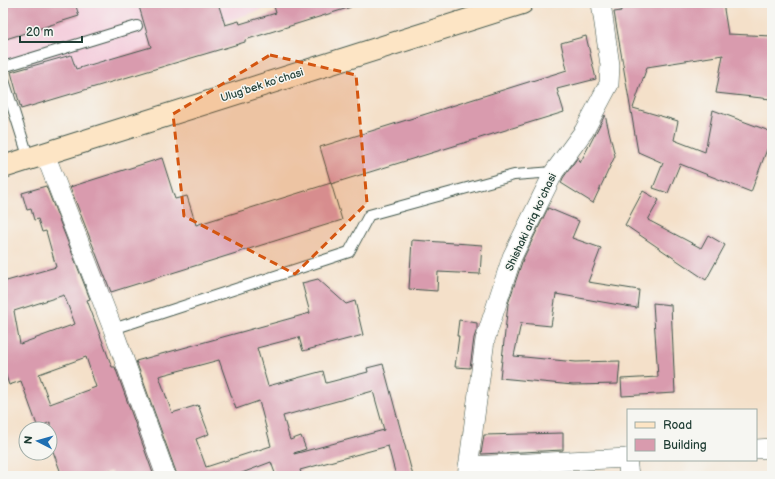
<svg xmlns="http://www.w3.org/2000/svg" width="775" height="479" viewBox="0 0 775 479" font-family="'Balsamiq Sans',sans-serif">
<rect width="100%" height="100%" fill="#f6f6f2"/>
<filter id="ink" filterUnits="userSpaceOnUse"><feTurbulence type="fractalNoise" baseFrequency=".025" numOctaves="2"/><feDisplacementMap in="SourceGraphic" scale="8" xChannelSelector="R" yChannelSelector="G"/><feConvolveMatrix kernelMatrix="1 2 1 2 8 2 1 2 1" color-interpolation-filters="sRGB"/></filter>
<filter id="wash" filterUnits="userSpaceOnUse"><feTurbulence type="fractalNoise" baseFrequency=".012" numOctaves="4" result="noise"/><feDisplacementMap in="SourceGraphic" scale="16" xChannelSelector="R" yChannelSelector="G"/><feGaussianBlur stdDeviation="0.9" result="paint"/><feColorMatrix in="noise" values="0 0 0 0 0 0 0 0 0 0 0 0 0 0 0 0 0 1.4 0 .05"/><feComposite in="paint" operator="in"/></filter>
<g filter="url(#wash)">
<rect width="100%" height="100%" fill="#f4e0c9"/>
<polygon fill="#f4cfdd" points="3,3 282,3 34,85 23,58 3,63"/>
<g id="blocks">
<g fill="#d99bae" fill-rule="evenodd">
<polygon points="3,3 75,3 79,16 6,39 3,29"/>
<polygon points="138,3 218,3 225,25 239,21 240,24 276,13 273,3 350,3 351,7 245,40 245,42 21,109 11,72 71,55 76,69 151,47"/>
<polygon points="620,3 723,3 728,34 772,36 772,91 771,99 716,93 723,55 647,67 633,108 678,121 674,140 705,152 713,110 772,132 772,136 751,192 680,164 668,193 653,188 663,163 638,152 614,12 621,11"/>
<polygon points="586,36 596,79 557,89 564,112 331,184 320,147 567,70 561,43"/>
<polygon points="605,115 615,156 593,203 561,183 563,178 578,157 580,163"/>
<polygon points="162,158 175,199 187,196 196,225 331,183 342,220 111,292 70,187"/>
<path d="M46,186L90,299L87,300L112,367H115L154,476H113L111,471L98,476H62L50,443V422L38,428L21,381L9,385L3,366V282L56,267L46,231L42,232L38,219L34,220L31,209L27,210L22,193ZM64,295L75,324L20,344L14,311ZM86,357L96,387L50,404L39,374Z"/>
<polygon points="643,191 659,200 648,220 701,248 708,235 725,245 706,280 625,225"/>
<polygon points="548,208 579,221 572,238 601,248 588,282 639,290 637,308 556,294 551,326 521,323 514,356 576,362 620,361 618,384 573,385 500,378 508,304 523,259"/>
<polygon points="412,240 482,245 480,274 438,272 437,291 409,289"/>
<path d="M318,279L346,304L355,301L363,335L303,351L299,337L257,348L268,386L323,371L326,383L368,372L367,368L383,364L413,476H396L388,446L300,470L302,476H276L271,462L234,476H177L176,472L136,361L310,313L302,283ZM219,360L236,409L259,401L271,446L206,467L196,439L209,434L198,405L172,413L159,376ZM373,391L384,430L294,454V453L306,449L301,436L290,440L283,416Z"/>
<polygon points="653,303 671,305 675,393 622,396 621,379 658,377"/>
<polygon points="459,320 477,323 477,329 474,338 470,368 455,367 459,336 457,336"/>
<polygon points="563,433 563,450 481,454 484,435"/>
<polygon points="564,472 564,476 533,476 533,474"/>
</g>
</g>
</g>
<g filter="url(#ink)">
<use href="#blocks" fill-opacity="0" stroke="#3f554a" stroke-width="1"/>
<g fill="none" stroke-linecap="round" stroke-linejoin="round">
<defs>
<g id="lane">
<polyline points="3,67 137,26"/>
<polyline points="3,77 29,159"/>
<polyline points="113,329 349,252 369,215 514,175 554,172"/>
</g>
<g id="street">
<polyline points="45,154 113,329 166,476"/>
<polyline points="756,449 772,448"/>
<polyline points="627,458 629,476"/>
<polyline points="468,466 628,458"/>
<polyline points="467,476 485,340 512,257 554,172 584,131 609,84 610,65 601,3"/>
</g>
<polyline id="secondary" points="3,167 522,3"/>
</defs>
<use href="#lane" stroke="#3f554a" stroke-width="12"/>
<use href="#street" stroke="#3f554a" stroke-width="20"/>
<use href="#secondary" stroke="#3f554a" stroke-width="24"/>
<use href="#lane" stroke="#fff" stroke-width="10"/>
<use href="#street" stroke="#fff" stroke-width="19"/>
<use href="#secondary" stroke="#fde5c5" stroke-width="22"/>
</g>
</g>
<path fill="#d45610" fill-opacity="0.2" stroke="#d45610" stroke-width="3" stroke-dasharray="8 5" stroke-linejoin="round" d="M270,55L356,75L367,203L295,274L184,216L173,114Z"/>
<g text-anchor="middle" dominant-baseline="central" stroke-width="3" stroke-linejoin="round" paint-order="stroke">
<g font-size="11" fill="#1f3d34" stroke="#f6f6f2">
<text transform="translate(262 85) rotate(-18)">Ulugʻbek koʻchasi</text>
<text transform="translate(531 222) rotate(-65)">Shishaki ariq koʻchasi</text>
</g>
</g>
<rect width="775" height="479" fill="none" stroke="#f6f6f2" stroke-width="16"/>
<rect x="627" y="409" width="130" height="52" fill="#f6f6f2" stroke="#a0aca6"/>
<rect x="635" y="422" width="20" height="6" fill="#fde5c5" stroke="#a0aca6"/>
<text x="663" y="429" font-size="12" fill="#1f3d34">Road</text>
<rect x="635" y="439" width="20" height="12" fill="#d99bae" stroke="#a0aca6"/>
<text x="663" y="449" font-size="12" fill="#1f3d34">Building</text>
<g transform="translate(38 441) rotate(276)"><circle r="19" fill="#f6f6f2" stroke="#a0aca6"/>
<path d="M0-3L7 15L0 10L-7 15Z" fill="#1f6fb2"/>
<text y="-6" font-size="11" font-weight="bold" text-anchor="middle" fill="#1f3d34">N</text>
</g>
<path d="M20 36v6h62v-6" fill="none" stroke="#1f3d34" stroke-width="2"/>
<text x="26" y="36" font-size="12" fill="#1f3d34" stroke="#f6f6f2" stroke-width="3" paint-order="stroke">20 m</text>
</svg>
